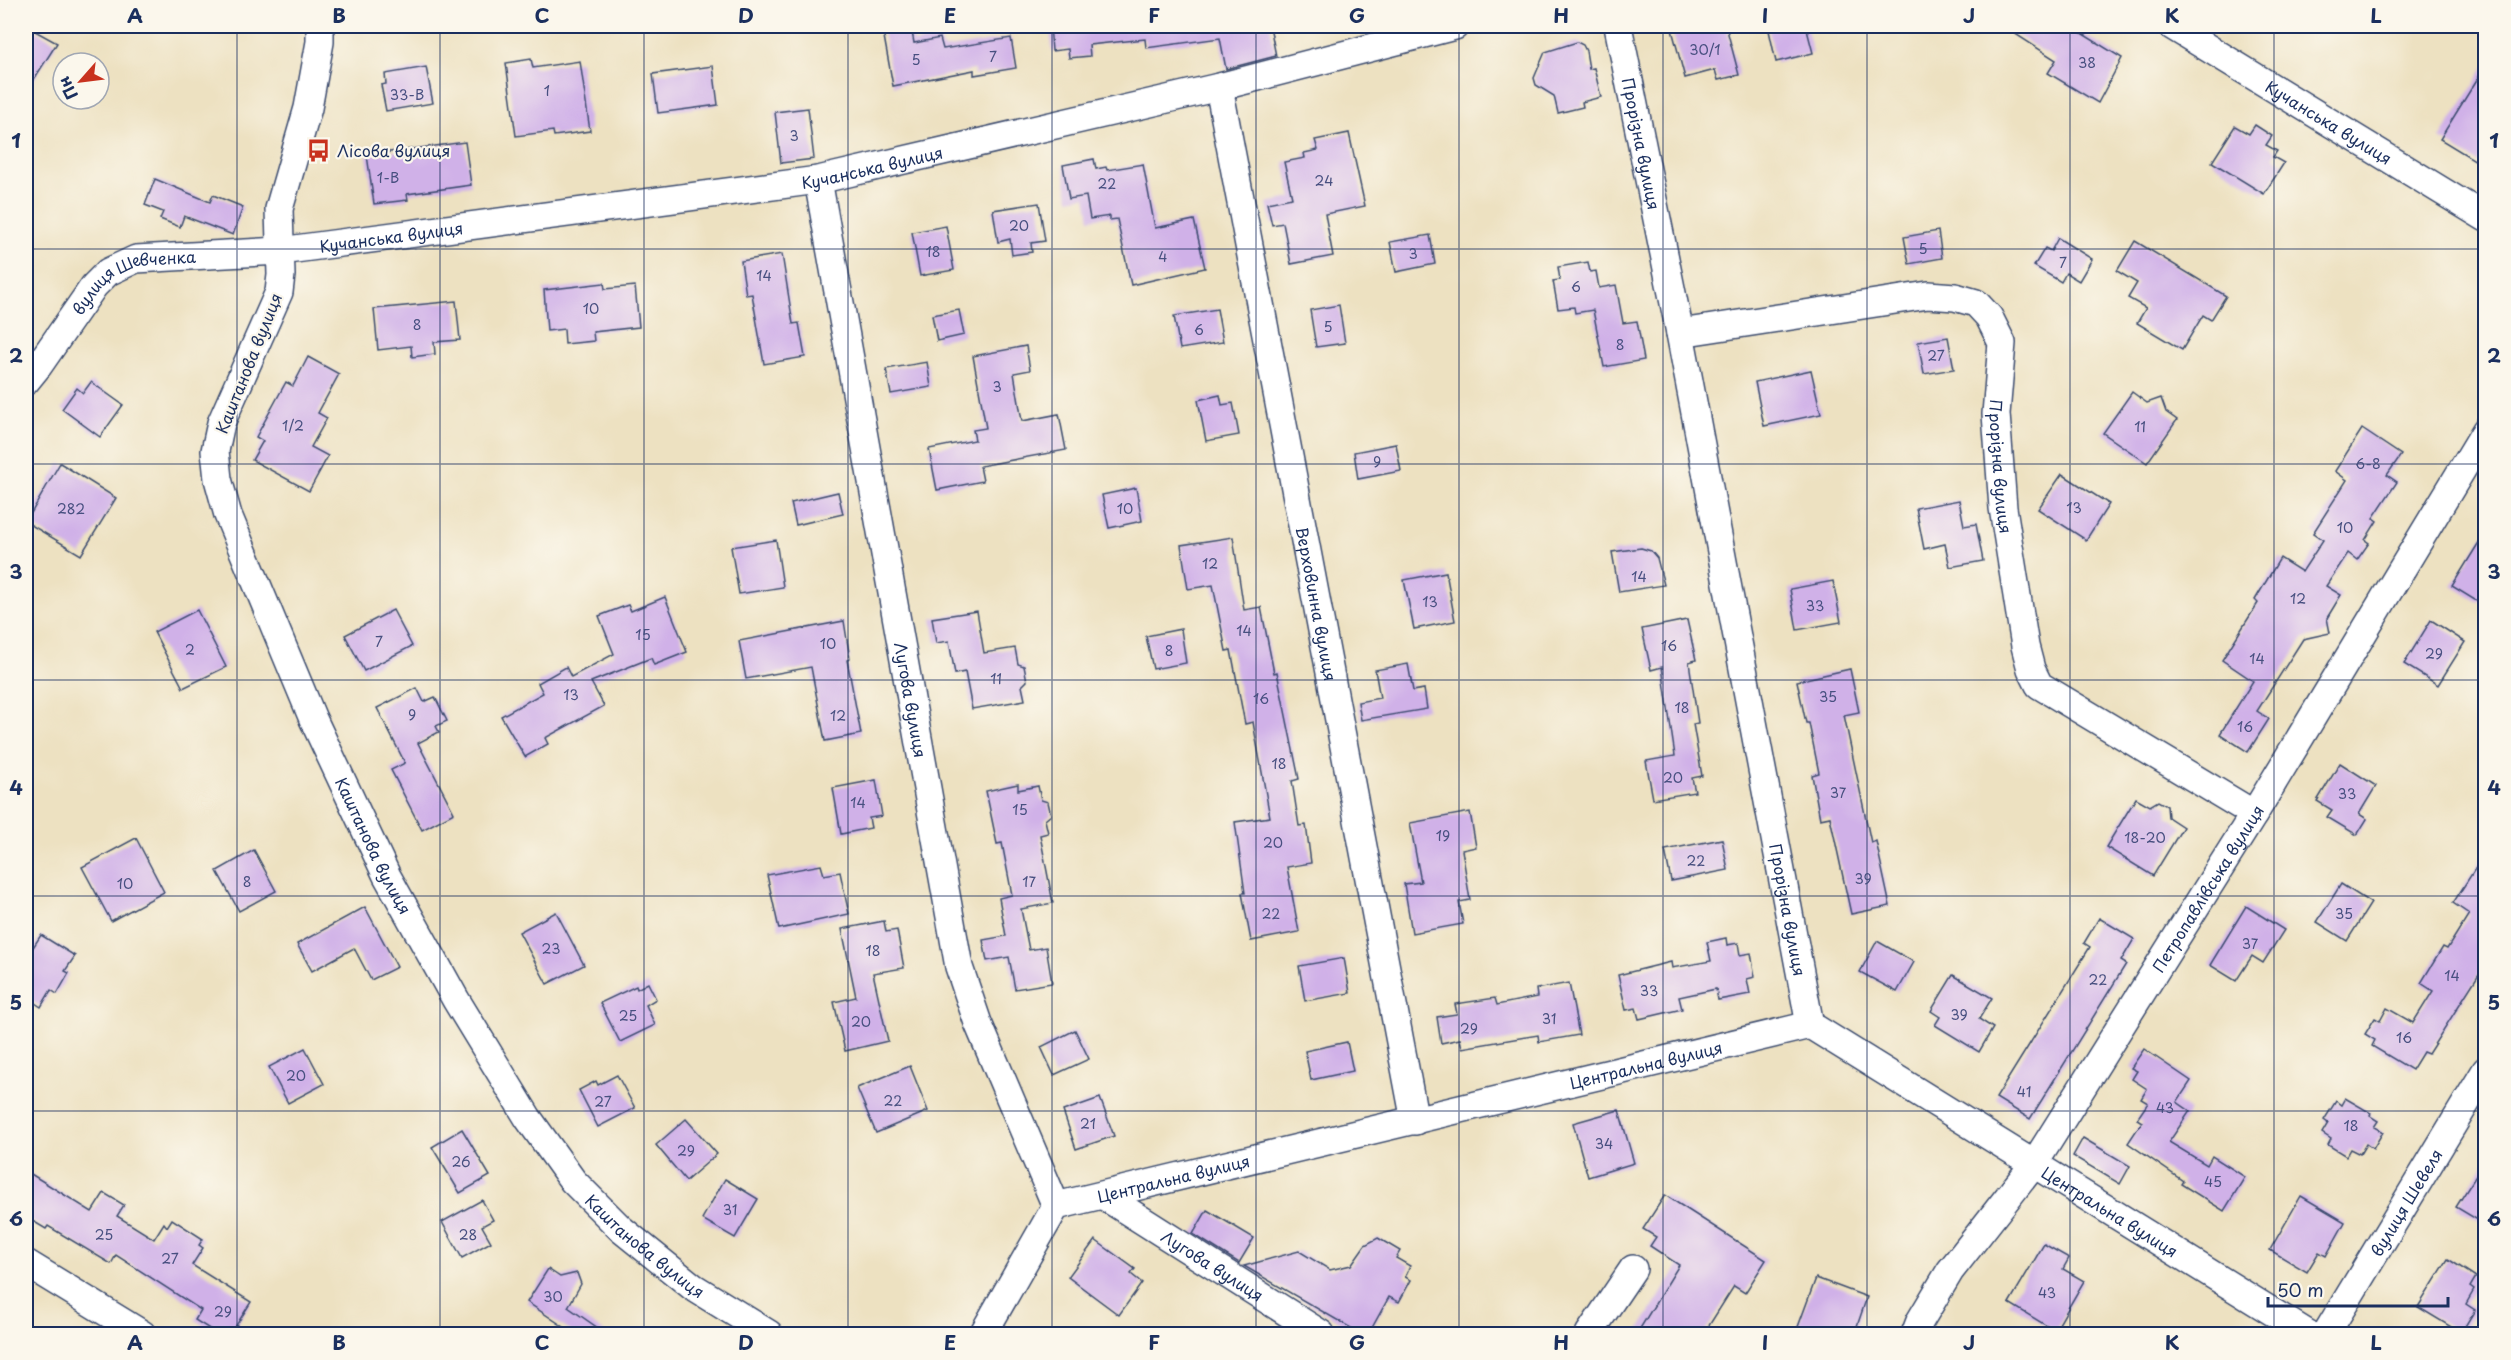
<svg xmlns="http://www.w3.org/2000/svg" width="2511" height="1360" viewBox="0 0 2511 1360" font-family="'Playpen Sans',sans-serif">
<rect width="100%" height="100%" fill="#fbf7ec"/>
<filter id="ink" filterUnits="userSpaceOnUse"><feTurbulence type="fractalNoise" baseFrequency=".0167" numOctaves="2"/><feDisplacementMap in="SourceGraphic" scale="12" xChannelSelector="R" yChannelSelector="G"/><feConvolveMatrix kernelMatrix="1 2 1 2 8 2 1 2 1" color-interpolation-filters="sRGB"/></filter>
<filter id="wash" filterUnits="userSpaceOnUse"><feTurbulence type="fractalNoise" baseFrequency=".008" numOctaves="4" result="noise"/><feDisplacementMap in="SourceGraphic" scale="24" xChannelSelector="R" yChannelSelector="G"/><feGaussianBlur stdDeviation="1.35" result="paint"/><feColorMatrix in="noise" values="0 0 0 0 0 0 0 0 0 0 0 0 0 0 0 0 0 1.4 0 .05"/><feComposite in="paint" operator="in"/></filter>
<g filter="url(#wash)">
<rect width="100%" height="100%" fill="#ede1c1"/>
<g id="blocks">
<g fill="#d0b1e8">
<polygon points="26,26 57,43 26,92"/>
<polygon points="911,26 914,43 940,38 943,49 1011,38 1016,68 974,75 974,70 893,86 883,31"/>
<polygon points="1050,26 1270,26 1276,56 1226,69 1220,38 1146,48 1145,39 1089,45 1090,56 1069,58 1068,49 1052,51"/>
<polygon points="1671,26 1726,26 1739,75 1718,80 1715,70 1685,78"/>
<polygon points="1768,26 1806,26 1813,53 1776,62"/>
<polygon points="2003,26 2070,26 2122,58 2098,103 2048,73 2056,60"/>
<polygon points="1577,42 1583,45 1586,51 1589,69 1594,68 1601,97 1582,102 1583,107 1558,113 1554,96 1536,85 1534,78 1545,52"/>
<polygon points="531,59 533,68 580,61 590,131 554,136 553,131 516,136 506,63"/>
<polygon points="2486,65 2486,167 2440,139"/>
<polygon points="713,66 718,105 658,113 653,74"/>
<polygon points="426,67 433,103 386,111 381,85 386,84 385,74"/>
<polygon points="808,108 814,159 781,163 775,112"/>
<polygon points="2255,125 2272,136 2266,145 2277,151 2273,157 2284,163 2264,194 2212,162 2235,126 2249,134"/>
<polygon points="1349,133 1365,206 1325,214 1333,256 1291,264 1283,223 1272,225 1267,203 1292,198 1284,162 1305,158 1304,153 1318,150 1315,140"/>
<polygon points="465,142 471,185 407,194 408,200 374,204 367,155"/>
<polygon points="1094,159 1096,169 1106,167 1107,170 1143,164 1155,228 1194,220 1205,268 1131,285 1117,219 1110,220 1110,216 1090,219 1086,196 1069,199 1063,165"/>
<polygon points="155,179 210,202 213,195 243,207 233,235 184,216 180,227 160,219 163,212 145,205"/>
<polygon points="1039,203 1045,241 1031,243 1032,252 1012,255 1010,239 998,242 993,210"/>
<polygon points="946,226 954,270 920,276 912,232"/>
<polygon points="1938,231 1942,258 1909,264 1904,237"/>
<polygon points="1430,235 1435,264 1396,272 1390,242"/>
<polygon points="2058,238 2092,259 2079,281 2066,273 2061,282 2034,266 2045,248 2051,251"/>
<polygon points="2135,241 2226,296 2211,320 2203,315 2182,350 2137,323 2146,308 2128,298 2137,283 2117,271"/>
<polygon points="782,254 793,324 799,323 805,357 764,364 752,294 746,295 741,261"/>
<polygon points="1588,262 1590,272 1596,271 1599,288 1616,285 1623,323 1637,321 1644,360 1604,367 1593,310 1575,313 1574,307 1558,309 1553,281 1560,280 1558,267"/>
<polygon points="604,283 605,289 635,286 639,327 593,332 594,341 565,344 564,329 547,331 544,290"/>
<polygon points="456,301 460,340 434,342 435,354 412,357 411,346 378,350 374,309"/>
<polygon points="1339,305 1345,343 1316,347 1310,310"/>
<polygon points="1217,309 1223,342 1180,349 1174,316"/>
<polygon points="959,310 964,335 937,341 932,315"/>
<polygon points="1948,337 1954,369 1924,374 1918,342"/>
<polygon points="1026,346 1030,370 1014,373 1022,421 1059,414 1066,450 980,466 983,481 937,490 929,449 975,440 973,430 986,428 973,356"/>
<polygon points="308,357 339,374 318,413 327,418 311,447 328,456 309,491 252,460 263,441 256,437 286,382 293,386"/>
<polygon points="927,362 931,387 891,394 886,369"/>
<polygon points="1811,370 1821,414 1764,426 1755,382"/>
<polygon points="91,382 123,405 100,437 62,409 77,388 83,393"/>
<polygon points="2132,392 2147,403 2161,398 2166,412 2177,420 2147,463 2103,433"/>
<polygon points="1220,395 1222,405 1233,403 1239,435 1206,441 1198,400"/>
<polygon points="2362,429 2401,455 2387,475 2397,482 2373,518 2377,521 2365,540 2369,543 2357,560 2348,553 2326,586 2341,595 2327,618 2330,633 2303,639 2257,711 2269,719 2248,752 2220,734 2253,681 2222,660 2258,603 2255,600 2280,558 2302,572 2323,540 2313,533 2347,480 2335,471"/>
<polygon points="1396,444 1401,471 1358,479 1354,452"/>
<polygon points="60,463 116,498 81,555 26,522"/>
<polygon points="2062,474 2109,504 2086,540 2038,509"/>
<polygon points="1136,488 1142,521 1109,528 1102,495"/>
<polygon points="838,492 843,514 796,525 791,503"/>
<polygon points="1959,500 1964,526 1976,524 1983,561 1950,567 1945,544 1924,549 1916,508"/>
<polygon points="2486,531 2486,590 2478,602 2452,586"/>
<polygon points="1233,537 1244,610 1261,607 1274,673 1277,672 1299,779 1292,781 1299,826 1306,825 1311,863 1287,867 1299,932 1251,941 1242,893 1245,893 1235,822 1270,817 1253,722 1245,724 1231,650 1226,651 1213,585 1188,589 1181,545"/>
<polygon points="776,540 783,587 739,594 731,547"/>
<polygon points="1641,548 1651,551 1657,558 1664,585 1619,592 1612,552"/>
<polygon points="1446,572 1455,621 1414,629 1404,580"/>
<polygon points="1833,581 1841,622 1797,630 1790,589"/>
<polygon points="665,597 687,652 654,665 651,658 591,682 604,706 545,738 548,744 525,757 501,716 543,693 538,683 566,667 571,677 614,654 599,616 628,605 631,611"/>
<polygon points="197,610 226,667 183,688 154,632"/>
<polygon points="393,610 412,646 364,671 345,635"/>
<polygon points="977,611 984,653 1015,648 1018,664 1024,666 1027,681 1022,686 1025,700 972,709 965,672 955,674 949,641 936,643 932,618"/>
<polygon points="1687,620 1696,660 1689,662 1698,723 1693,724 1702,776 1692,778 1695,792 1653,799 1646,761 1675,756 1662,667 1651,670 1642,629"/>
<polygon points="2431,620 2465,642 2438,685 2404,664"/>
<polygon points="844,621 850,659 847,660 861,734 825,741 811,667 746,679 739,641"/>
<polygon points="1181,629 1186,663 1153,669 1146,636"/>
<polygon points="1408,664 1413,691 1424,689 1427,709 1361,720 1358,702 1380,698 1375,670"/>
<polygon points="1850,669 1859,712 1844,715 1871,843 1876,841 1890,906 1851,914 1830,817 1820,819 1812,775 1819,773 1809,723 1806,723 1797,681"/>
<polygon points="417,688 424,702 435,697 447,721 436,726 439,732 418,743 454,813 422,830 391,770 405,763 377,708"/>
<polygon points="2340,763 2376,786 2359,814 2367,819 2357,835 2327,817 2332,810 2317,801"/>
<polygon points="876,780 882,816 869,818 871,828 841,834 833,788"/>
<polygon points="1018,784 1018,790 1038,786 1041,800 1048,802 1051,815 1045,820 1048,833 1040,835 1053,903 1021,909 1029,950 1046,947 1052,983 1015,989 1009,957 987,961 983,940 1006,936 999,898 1012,895 1002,843 997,844 986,791"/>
<polygon points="2136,798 2150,806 2158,801 2167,806 2168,817 2183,827 2153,876 2106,847"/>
<polygon points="1470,812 1476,847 1462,850 1470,900 1459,902 1463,924 1412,933 1404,884 1421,882 1410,823"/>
<polygon points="136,838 164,892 111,921 82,867"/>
<polygon points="1722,839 1728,870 1671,881 1665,850"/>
<polygon points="254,850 276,891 239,911 217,871"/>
<polygon points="2486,852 2486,963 2428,1054 2423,1052 2412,1070 2372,1046 2375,1040 2365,1034 2375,1018 2380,1021 2387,1008 2413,1023 2433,991 2421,983 2443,947 2447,949 2469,914 2453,903"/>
<polygon points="821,865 824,875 840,872 849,914 779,929 767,875"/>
<polygon points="2341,884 2371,903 2347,941 2317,922"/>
<polygon points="2246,906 2284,930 2263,963 2252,956 2236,981 2210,965"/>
<polygon points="365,907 397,967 371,980 354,948 312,971 297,944"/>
<polygon points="556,912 584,965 547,984 519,932"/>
<polygon points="2099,918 2134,939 2121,961 2126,964 2030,1119 1996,1098 2090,947 2084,943"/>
<polygon points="884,921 886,932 897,930 904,968 873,973 888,1041 845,1051 834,1002 856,997 842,929"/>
<polygon points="41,935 75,956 65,971 69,973 57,994 51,990 41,1007 26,997 26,945 32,949"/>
<polygon points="1726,938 1727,945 1738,943 1740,955 1751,953 1755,977 1747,979 1750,994 1718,1000 1716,989 1679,997 1682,1009 1639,1019 1636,1008 1626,1010 1618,975 1671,962 1672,968 1711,961 1707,942"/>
<polygon points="1877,941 1914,962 1897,992 1860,972"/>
<polygon points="1344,958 1350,993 1305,1001 1299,966"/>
<polygon points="1953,975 1992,998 1979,1019 1993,1028 1979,1052 1935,1025 1940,1017 1931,1011"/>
<polygon points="648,983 656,999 646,1005 655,1025 620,1042 600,1003 636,986 637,989"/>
<polygon points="1569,983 1579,1035 1539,1042 1538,1035 1462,1048 1460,1039 1441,1043 1437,1017 1457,1014 1455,1004 1495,998 1497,1005 1537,997 1536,989"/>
<polygon points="1075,1030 1089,1059 1054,1075 1041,1047"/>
<polygon points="1347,1042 1353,1071 1311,1080 1305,1051"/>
<polygon points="305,1048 324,1084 288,1103 269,1067"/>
<polygon points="2144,1049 2191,1081 2177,1102 2190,1111 2169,1142 2207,1165 2212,1156 2245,1177 2224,1211 2181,1184 2183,1181 2128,1143 2142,1122 2137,1119 2148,1103 2141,1099 2147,1089 2132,1079 2137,1071 2131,1068"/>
<polygon points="910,1066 928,1111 876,1133 857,1088"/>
<polygon points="617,1075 635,1108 598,1127 579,1090 596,1081 598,1085"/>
<polygon points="1100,1098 1114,1136 1076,1149 1063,1111"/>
<polygon points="2345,1098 2371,1113 2370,1116 2378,1121 2374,1127 2383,1132 2373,1149 2366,1144 2360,1154 2350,1149 2346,1156 2328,1145 2331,1139 2322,1133 2328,1123 2324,1120 2336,1101 2341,1105"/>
<polygon points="1619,1110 1634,1163 1588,1177 1573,1123"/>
<polygon points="686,1119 717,1154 686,1181 656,1145"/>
<polygon points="462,1129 490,1176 460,1193 432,1147"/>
<polygon points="2083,1138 2130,1166 2120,1184 2073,1156"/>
<polygon points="2486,1160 2486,1225 2456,1207"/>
<polygon points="26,1171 92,1212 104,1193 124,1205 117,1216 154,1239 164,1223 167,1227 172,1219 203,1239 199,1245 203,1248 192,1265 251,1302 230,1335 219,1335 195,1320 201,1310 116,1255 111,1264 48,1226 46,1229 26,1217"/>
<polygon points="725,1179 758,1199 735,1238 702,1219"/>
<polygon points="1665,1195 1766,1260 1745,1293 1734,1286 1703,1335 1636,1335 1679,1265 1650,1246 1656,1237 1643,1229"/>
<polygon points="2301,1196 2345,1222 2326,1256 2319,1252 2307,1272 2270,1250"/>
<polygon points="482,1200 493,1220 482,1226 491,1242 462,1258 442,1222"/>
<polygon points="1207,1210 1254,1238 1239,1263 1193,1234"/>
<polygon points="1378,1238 1400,1251 1396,1258 1410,1266 1405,1277 1411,1280 1399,1302 1389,1297 1368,1335 1363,1335 1244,1266 1299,1251 1330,1270 1351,1265 1365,1245"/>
<polygon points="1095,1240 1135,1269 1131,1274 1142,1283 1119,1315 1068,1277"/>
<polygon points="2044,1244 2069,1258 2063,1269 2084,1281 2055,1331 2009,1303"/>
<polygon points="2448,1259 2476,1277 2470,1287 2474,1290 2466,1304 2475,1310 2461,1333 2418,1307"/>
<polygon points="548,1269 560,1277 577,1273 581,1284 568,1307 608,1335 576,1335 527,1302"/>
<polygon points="1816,1278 1867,1297 1854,1335 1795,1335"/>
</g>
</g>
</g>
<g filter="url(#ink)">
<use href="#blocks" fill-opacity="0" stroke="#3a4a6d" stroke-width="1.5"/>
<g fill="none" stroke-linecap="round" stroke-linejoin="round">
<defs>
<g id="street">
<path id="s1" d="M320,26V42L308,108L279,209L281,275L279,292L221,423L215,451L218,479L228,515L313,719L387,876L456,1000L528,1118L573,1181L621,1229L693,1287L769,1334"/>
<path id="s2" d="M1618,26L1680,333L1810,1025"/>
<path id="s3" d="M2172,26L2486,218"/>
<path id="s4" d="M1219,87L1415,1121"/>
<path id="s5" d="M818,180L959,967L978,1023L1056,1206"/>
<path id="s6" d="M1680,333L1928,295L1955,297L1976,303L1989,317L2002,343L1996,414L2003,508L2025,646L2031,669L2039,685L2254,814"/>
<path id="s7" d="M26,381L39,365L94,286L108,272L136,259L280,251L818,180L1219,87L1455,26"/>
<path id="s8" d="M1104,1196L1321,1334"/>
<polyline points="26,1263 142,1334"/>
<path id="s9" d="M983,1334L1056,1206L1810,1025L2308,1334"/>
<polyline points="1589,1334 1633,1269"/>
<path id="s10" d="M1915,1334L1920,1321L1950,1271L2034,1164L2254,814L2486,430"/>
<path id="s11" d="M2326,1334L2486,1070"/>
</g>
</defs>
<use href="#street" stroke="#3a4a6d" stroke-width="30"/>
<use href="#street" stroke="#fff" stroke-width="27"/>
</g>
</g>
<path fill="none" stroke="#1b2f5e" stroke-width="1.5" stroke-opacity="0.55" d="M237,26V1334M440,26V1334M644,26V1334M848,26V1334M1052,26V1334M1256,26V1334M1459,26V1334M1663,26V1334M1867,26V1334M2070,26V1334M2274,26V1334M26,249H2486M26,464H2486M26,680H2486M26,896H2486M26,1111H2486"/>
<defs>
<symbol id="bus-bare" viewBox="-9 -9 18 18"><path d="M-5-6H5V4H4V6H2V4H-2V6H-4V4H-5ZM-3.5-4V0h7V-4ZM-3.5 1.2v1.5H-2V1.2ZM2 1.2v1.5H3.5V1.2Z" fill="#c8321e" stroke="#fbf7ec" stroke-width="2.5" paint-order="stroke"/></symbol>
</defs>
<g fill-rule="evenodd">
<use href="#bus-bare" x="302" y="134" width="33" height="33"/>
</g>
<g text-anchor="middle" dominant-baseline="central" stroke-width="4.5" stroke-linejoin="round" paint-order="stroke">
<g font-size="14" fill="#485080">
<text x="1705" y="49">30/1</text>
<text x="993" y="56">7</text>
<text x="916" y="59">5</text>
<text x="2087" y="62">38</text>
<text x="547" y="90">1</text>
<text x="407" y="94">33-В</text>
<text x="794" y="135">3</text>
<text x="388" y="177">1-В</text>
<text x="1324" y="180">24</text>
<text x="1107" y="183">22</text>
<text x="1019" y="225">20</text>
<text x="1923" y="248">5</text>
<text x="933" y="251">18</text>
<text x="1413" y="253">3</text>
<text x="1163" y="256">4</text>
<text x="2063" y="262">7</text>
<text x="764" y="275">14</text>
<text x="1576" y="286">6</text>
<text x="591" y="308">10</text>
<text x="417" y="324">8</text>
<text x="1328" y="326">5</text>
<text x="1199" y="329">6</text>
<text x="1620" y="344">8</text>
<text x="1936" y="355">27</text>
<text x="997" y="386">3</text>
<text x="293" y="425">1/2</text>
<text x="2140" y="426">11</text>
<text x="1377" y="461">9</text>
<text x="2368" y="463">6-8</text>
<text x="2074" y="507">13</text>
<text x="71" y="508">282</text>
<text x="1125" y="508">10</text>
<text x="2345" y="527">10</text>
<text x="1210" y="563">12</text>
<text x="1639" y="576">14</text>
<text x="2298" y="598">12</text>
<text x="1430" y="601">13</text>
<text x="1815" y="605">33</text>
<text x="1244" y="630">14</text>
<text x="643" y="634">15</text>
<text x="379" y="641">7</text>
<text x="828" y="643">10</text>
<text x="1669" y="645">16</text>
<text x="190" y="649">2</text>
<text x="1169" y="650">8</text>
<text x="2434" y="653">29</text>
<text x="2257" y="658">14</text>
<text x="996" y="678">11</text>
<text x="571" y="694">13</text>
<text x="1828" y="696">35</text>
<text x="1261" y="698">16</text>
<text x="1682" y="707">18</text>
<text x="412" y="714">9</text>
<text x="838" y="715">12</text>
<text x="2245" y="726">16</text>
<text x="1279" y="763">18</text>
<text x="1673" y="777">20</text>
<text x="1838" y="792">37</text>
<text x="2347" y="793">33</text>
<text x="858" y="802">14</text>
<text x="1020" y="809">15</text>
<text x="1443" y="835">19</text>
<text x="2145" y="837">18-20</text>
<text x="1273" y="842">20</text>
<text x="1696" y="860">22</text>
<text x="1863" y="878">39</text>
<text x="247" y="881">8</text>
<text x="1029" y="881">17</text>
<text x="125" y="883">10</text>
<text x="1271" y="913">22</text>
<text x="2344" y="913">35</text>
<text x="2250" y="943">37</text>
<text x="551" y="948">23</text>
<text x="873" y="950">18</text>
<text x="2452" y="975">14</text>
<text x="2098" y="979">22</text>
<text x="1649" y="990">33</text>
<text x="1959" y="1014">39</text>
<text x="628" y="1015">25</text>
<text x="1549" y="1018">31</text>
<text x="861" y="1021">20</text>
<text x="1469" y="1028">29</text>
<text x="2404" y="1037">16</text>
<text x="296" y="1075">20</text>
<text x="2024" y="1091">41</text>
<text x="893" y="1100">22</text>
<text x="603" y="1101">27</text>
<text x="2165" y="1107">43</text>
<text x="1088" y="1123">21</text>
<text x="2351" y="1125">18</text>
<text x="1604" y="1143">34</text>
<text x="686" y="1150">29</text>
<text x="461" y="1161">26</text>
<text x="2213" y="1181">45</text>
<text x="730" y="1209">31</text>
<text x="104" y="1234">25</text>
<text x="468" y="1234">28</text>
<text x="170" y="1258">27</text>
<text x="2047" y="1292">43</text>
<text x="553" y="1296">30</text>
<text x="223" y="1311">29</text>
</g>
<g font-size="16" fill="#1b2f5e" stroke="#fbf7ec">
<text stroke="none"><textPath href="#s3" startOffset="184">Кучанська вулиця</textPath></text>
<text stroke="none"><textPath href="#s2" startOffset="120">Прорізна вулиця</textPath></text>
<text stroke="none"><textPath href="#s7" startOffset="910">Кучанська вулиця</textPath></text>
<text stroke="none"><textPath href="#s7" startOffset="424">Кучанська вулиця</textPath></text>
<text stroke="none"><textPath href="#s7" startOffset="156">вулиця Шевченка</textPath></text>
<text transform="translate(248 363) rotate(-68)">Каштанова вулиця</text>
<text stroke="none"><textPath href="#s6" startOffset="472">Прорізна вулиця</textPath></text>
<text stroke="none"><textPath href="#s4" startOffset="526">Верховинна вулиця</textPath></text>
<text stroke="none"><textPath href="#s5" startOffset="528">Лугова вулиця</textPath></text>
<text stroke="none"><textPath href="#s1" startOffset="870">Каштанова вулиця</textPath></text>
<text stroke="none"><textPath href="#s10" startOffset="534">Петропавлівська вулиця</textPath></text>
<text stroke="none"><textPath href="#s2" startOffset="900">Прорізна вулиця</textPath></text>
<text stroke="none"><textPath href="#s9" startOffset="754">Центральна вулиця</textPath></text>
<text stroke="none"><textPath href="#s9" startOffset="268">Центральна вулиця</textPath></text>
<text stroke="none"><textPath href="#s11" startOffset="154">вулиця Шевеля</textPath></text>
<text stroke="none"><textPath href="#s9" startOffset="1276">Центральна вулиця</textPath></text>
<text stroke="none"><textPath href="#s1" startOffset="1358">Каштанова вулиця</textPath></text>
<text stroke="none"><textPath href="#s8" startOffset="129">Лугова вулиця</textPath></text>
</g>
<g font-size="16" fill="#1b2f5e" stroke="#fbf7ec" text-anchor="start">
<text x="337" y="150">Лісова вулиця</text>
</g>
</g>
<rect width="2511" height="1360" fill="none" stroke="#fbf7ec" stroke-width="66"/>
<g transform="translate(81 81) rotate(242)"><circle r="28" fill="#fbf7ec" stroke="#a1a7b3" stroke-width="1.5"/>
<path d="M0-4.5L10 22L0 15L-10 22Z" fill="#c8321e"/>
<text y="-9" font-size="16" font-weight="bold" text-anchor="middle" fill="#1b2f5e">Пн</text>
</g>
<path d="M2268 1297v9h180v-9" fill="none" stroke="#1b2f5e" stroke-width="3"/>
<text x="2277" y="1297" font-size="18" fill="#1b2f5e" stroke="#fbf7ec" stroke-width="4.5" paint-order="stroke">50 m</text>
<rect x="33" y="33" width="2445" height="1294" fill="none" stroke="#1b2f5e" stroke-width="2"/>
<g font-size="20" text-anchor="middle" font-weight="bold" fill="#1b2f5e">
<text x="135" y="23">A</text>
<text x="339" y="23">B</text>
<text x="542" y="23">C</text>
<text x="746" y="23">D</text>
<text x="950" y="23">E</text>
<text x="1154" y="23">F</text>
<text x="1357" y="23">G</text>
<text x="1561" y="23">H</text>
<text x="1765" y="23">I</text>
<text x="1969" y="23">J</text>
<text x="2172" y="23">K</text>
<text x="2376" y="23">L</text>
<text x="16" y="148">1</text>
<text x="2494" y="148">1</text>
<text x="16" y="363">2</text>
<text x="2494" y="363">2</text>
<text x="16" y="579">3</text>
<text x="2494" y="579">3</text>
<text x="16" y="795">4</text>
<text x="2494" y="795">4</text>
<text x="16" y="1010">5</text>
<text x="2494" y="1010">5</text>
<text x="16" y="1226">6</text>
<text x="2494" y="1226">6</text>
<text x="135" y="1350">A</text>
<text x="339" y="1350">B</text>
<text x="542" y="1350">C</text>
<text x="746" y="1350">D</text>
<text x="950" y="1350">E</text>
<text x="1154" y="1350">F</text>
<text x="1357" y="1350">G</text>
<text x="1561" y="1350">H</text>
<text x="1765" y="1350">I</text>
<text x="1969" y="1350">J</text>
<text x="2172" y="1350">K</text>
<text x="2376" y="1350">L</text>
</g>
</svg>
